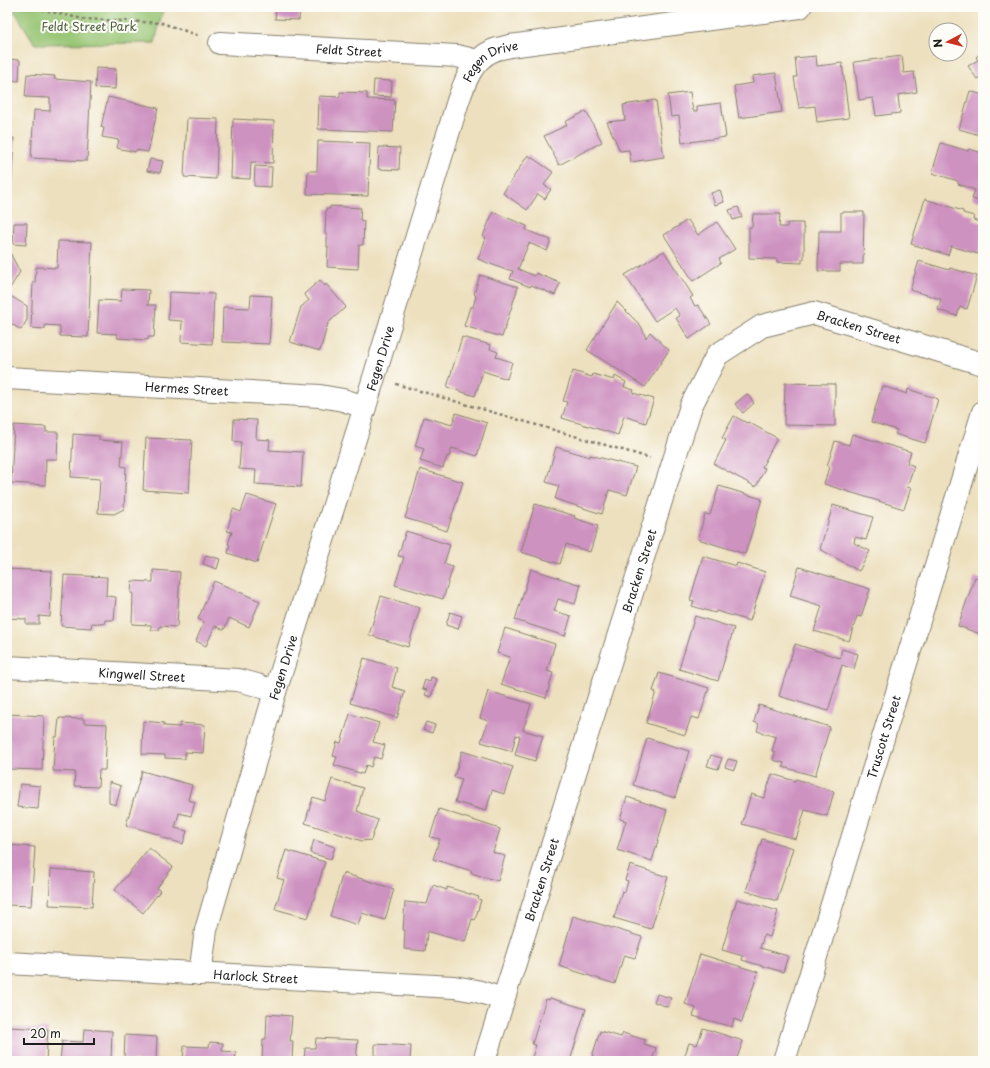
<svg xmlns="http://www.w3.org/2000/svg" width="990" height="1068" viewBox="0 0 990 1068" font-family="'Playpen Sans',sans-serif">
<rect width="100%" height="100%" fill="#fdfcf7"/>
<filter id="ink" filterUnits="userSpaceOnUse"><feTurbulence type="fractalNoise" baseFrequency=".025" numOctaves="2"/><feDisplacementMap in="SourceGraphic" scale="8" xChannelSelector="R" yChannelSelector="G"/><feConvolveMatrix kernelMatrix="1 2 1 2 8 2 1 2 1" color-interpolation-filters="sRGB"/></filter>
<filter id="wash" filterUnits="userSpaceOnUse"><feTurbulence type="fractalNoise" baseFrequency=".012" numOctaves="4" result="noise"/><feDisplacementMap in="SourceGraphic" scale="16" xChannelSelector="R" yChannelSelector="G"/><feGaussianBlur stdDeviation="0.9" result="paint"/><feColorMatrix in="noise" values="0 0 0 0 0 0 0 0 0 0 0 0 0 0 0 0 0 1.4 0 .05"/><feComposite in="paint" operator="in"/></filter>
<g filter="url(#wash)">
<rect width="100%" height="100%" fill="#ede0be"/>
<polygon fill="#97c573" stroke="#5a7048" points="12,7 167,7 162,13 155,43 35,44"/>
<g id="blocks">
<g fill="#ce92c1">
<polygon points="276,7 300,7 299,20 275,19"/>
<polygon points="983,52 983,82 980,77 977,79 968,66 978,60 976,57"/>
<polygon points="816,56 817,66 842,63 849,118 817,122 815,106 799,108 794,77 797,77 795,58"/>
<polygon points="902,56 904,73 914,72 917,92 898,95 900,113 876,116 873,98 859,100 854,62"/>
<polygon points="7,59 20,60 19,81 7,80"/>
<polygon points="96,68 116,69 115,89 95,88"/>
<polygon points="776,73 782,112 739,118 734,86 753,83 752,76"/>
<polygon points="27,74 55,76 54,79 91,82 87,161 31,158 34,110 50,111 50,98 25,97"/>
<polygon points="374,80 392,81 391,97 373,96"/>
<polygon points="970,91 983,95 983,136 959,129"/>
<polygon points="340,92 367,93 367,99 395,100 393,132 318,129 319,96 340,97"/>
<polygon points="690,92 693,111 697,111 697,106 721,103 726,137 682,143 679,116 671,117 668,95"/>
<polygon points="108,97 158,108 148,152 136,150 135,152 117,148 119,140 102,137 104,128 101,127"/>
<polygon points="656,100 664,157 631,162 629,150 620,151 607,122 625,120 623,105"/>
<polygon points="586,111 602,142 559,165 544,136 567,125 565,122"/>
<polygon points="187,118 218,119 216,179 184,177"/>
<polygon points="233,119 274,121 273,163 251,162 250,179 231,178"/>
<polygon points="7,138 14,138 11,195 7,195"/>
<polygon points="318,141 370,143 368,196 307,194 308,171 317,171"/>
<polygon points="941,143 968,151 969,149 983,153 983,202 972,199 975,190 958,184 958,181 932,173"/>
<polygon points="379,147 400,148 399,170 378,169"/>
<polygon points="528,155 553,172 544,185 551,189 545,199 538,194 527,210 503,193"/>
<polygon points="150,159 163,161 160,173 147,171"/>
<polygon points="255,166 272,167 271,187 254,186"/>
<polygon points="720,190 724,202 715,205 711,193"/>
<polygon points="925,199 963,211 963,213 974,216 973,220 983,223 983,238 978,254 951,246 948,255 911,244"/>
<polygon points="330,206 361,208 360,220 364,221 363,245 359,245 358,269 327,267 328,247 327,247 327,234 325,234 326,209 330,209"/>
<polygon points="738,207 742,217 733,220 729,210"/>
<polygon points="493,212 527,226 526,230 551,240 547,251 529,243 518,269 535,276 536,273 560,283 555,295 531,285 530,287 510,279 513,271 506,269 506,270 478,259 486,238 483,236"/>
<polygon points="841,212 864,212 863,264 840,264 840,271 818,271 819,231 841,231"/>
<polygon points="753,214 780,214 779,227 787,227 787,223 803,223 803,228 804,228 804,259 802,259 802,263 777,262 777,259 749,258 749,227 752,227"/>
<polygon points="688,220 698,235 717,222 735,249 719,259 721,263 693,281 664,235"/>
<polygon points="14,223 27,223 26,245 13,244"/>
<polygon points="58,241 92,242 88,337 60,336 60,326 45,325 45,329 31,328 33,282 35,283 36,267 57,268"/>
<polygon points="7,247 20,272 7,293"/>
<polygon points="664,251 693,296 690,298 695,306 698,305 711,324 689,339 676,318 680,316 675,308 655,321 625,275"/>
<polygon points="919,261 949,270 950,268 977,276 967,309 960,307 957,316 938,310 941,299 910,290"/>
<polygon points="480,275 518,287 502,337 464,326 470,307 473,307 476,296 474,294"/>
<polygon points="320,280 325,286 326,284 346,307 328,323 320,351 290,342 301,307 309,300 304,294"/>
<polygon points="122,289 149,290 148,305 156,305 154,337 148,337 148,340 117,338 118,334 97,333 99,300 121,301"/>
<polygon points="169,292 214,294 212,344 181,342 182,321 168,320"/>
<polygon points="7,294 27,306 27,320 21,330 7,321"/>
<polygon points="251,295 272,296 269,344 222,342 223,307 250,308"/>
<polygon points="617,302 641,326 646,338 650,332 669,350 645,387 587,350"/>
<polygon points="462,337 491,345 490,349 498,352 496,357 512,362 507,379 483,371 475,396 447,387"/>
<polygon points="573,371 592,377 593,374 614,380 615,376 626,382 624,387 634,390 633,393 654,399 646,423 624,416 618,435 562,418 567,402 563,401"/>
<polygon points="785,383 835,384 835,426 784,425"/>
<polygon points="882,386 907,394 908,389 938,399 925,443 895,434 897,430 871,422"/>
<polygon points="747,394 754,403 743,413 735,404"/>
<polygon points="456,413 487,423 477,456 452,448 449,457 447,456 443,468 420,461 424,449 415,446 424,417 452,425"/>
<polygon points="734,416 747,423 748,422 777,438 762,467 765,468 756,487 714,464 726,440 722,438"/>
<polygon points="234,419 257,420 256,439 270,440 269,450 303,452 301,487 255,484 256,470 239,469 241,442 233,441"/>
<polygon points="14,425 46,427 46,432 58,432 57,459 46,459 45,485 11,483"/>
<polygon points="73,434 99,436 99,440 123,442 121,466 126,467 124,509 114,514 98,513 100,479 71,477"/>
<polygon points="852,434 911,452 907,463 914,466 907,487 911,488 904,509 824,484 829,467 827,466 835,441 849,445"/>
<polygon points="146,438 192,440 189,493 143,490"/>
<polygon points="556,447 590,457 590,455 636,467 627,495 609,490 602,514 555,499 559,486 546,482"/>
<polygon points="420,469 463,482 447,531 405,518"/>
<polygon points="719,486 762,499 745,554 698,539 705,514 710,515"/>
<polygon points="247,495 276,504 257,563 228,553 230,545 228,544 232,532 227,531 233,509 241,512"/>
<polygon points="535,504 575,516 574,518 598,526 590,552 566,544 560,564 521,552"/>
<polygon points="833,505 873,517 866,540 855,537 854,543 870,551 859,571 820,549"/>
<polygon points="406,531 450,545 444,564 453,567 443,599 395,585 404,557 398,556"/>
<polygon points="206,555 220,559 217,569 203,564"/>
<polygon points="703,556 736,566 737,563 765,572 750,621 716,611 715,613 692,606 694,601 690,600"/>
<polygon points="799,567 870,589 861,617 857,616 849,641 814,631 822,606 790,596"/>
<polygon points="7,569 52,571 50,617 39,616 39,624 26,624 26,619 7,618"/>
<polygon points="531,569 581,585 575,604 558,599 554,611 571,616 565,636 515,620"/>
<polygon points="153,570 180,572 177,627 160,626 159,630 151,630 151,625 132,624 133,594 131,593 132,581 153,582"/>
<polygon points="64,575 107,577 106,596 116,597 114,620 105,620 104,624 92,623 91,628 61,626"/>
<polygon points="975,577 983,580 983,635 958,626"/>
<polygon points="214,581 260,601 249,627 229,618 224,630 215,626 206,646 196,641 204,622 198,619"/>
<polygon points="381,596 420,608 408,647 369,635"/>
<polygon points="450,612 462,616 458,629 446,625"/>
<polygon points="695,616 734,628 718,681 679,669"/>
<polygon points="505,628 555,644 547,671 553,673 546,698 501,684 510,657 497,653"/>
<polygon points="795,644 840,658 842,649 858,654 854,669 842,665 828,711 779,696"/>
<polygon points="364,658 397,668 392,687 405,691 397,718 350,703"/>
<polygon points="659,673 709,688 699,719 691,717 685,735 646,723 656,692 653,691"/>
<polygon points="431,677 437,679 431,697 425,695 427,690 422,689 425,680 430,682"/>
<polygon points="488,691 531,704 523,730 543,736 535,761 515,755 520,736 516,735 512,751 481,742 488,721 480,718"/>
<polygon points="759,705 830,727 815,776 783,767 784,763 773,760 775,753 772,751 776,737 757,731 759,724 754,722"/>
<polygon points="8,714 44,716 42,770 7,769"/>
<polygon points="350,714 379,723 373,742 385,745 381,759 374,757 371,767 366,765 363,774 334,765 337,757 333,756 337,742 341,743"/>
<polygon points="59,718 84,719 84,723 107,724 105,770 99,770 98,787 74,786 75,772 53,771 55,737 57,737"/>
<polygon points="143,721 164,723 164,726 180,727 180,723 205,725 203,753 185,752 185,759 165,758 165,755 142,754"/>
<polygon points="426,722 435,725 432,733 423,730"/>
<polygon points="647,738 689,751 675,798 633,785"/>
<polygon points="462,751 513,767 504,794 492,790 486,811 455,802 462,779 454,777"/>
<polygon points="711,755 722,758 718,769 707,766"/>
<polygon points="728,759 737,761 734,770 725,767"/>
<polygon points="142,771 192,785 188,800 195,802 191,816 179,813 175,828 187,831 183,844 161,837 161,835 126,825"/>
<polygon points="772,774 795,781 796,779 834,792 827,816 805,810 796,839 742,824 751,794 764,798"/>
<polygon points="332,779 363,788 357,811 362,813 362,814 378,820 371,840 362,841 305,823 313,797 325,801"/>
<polygon points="109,782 121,786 116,805 109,803"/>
<polygon points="20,784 40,786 38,809 17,807"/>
<polygon points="627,797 667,810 652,861 617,850 626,821 620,819"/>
<polygon points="439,809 500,829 493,852 505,856 498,881 471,873 472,871 433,859 440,839 430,837"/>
<polygon points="762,839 793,848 777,901 746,891"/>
<polygon points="314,840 335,847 331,859 310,853"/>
<polygon points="7,845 35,847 31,906 7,905"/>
<polygon points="149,848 173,867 157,888 160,891 143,913 115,890"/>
<polygon points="286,850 325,862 308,918 275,909 284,880 277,878"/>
<polygon points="630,865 668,877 651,929 614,918 622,891 625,892 628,881 625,880"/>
<polygon points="51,869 94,872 92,907 49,905"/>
<polygon points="343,873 394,889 385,920 362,913 358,925 330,916"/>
<polygon points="433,885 447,890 447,887 479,897 478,899 481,900 475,920 472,919 465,942 430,932 427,932 425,951 404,949 405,930 403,930 405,902 427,904"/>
<polygon points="737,899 778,911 770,937 764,935 760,948 788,956 783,972 742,960 743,956 722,950"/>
<polygon points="573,916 642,937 635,958 624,955 615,984 559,966"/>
<polygon points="700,954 758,972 742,1022 734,1019 732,1027 693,1016 696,1008 685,1004"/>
<polygon points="657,994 671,998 668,1007 654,1002"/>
<polygon points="550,998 586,1009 570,1061 531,1061 536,1045 532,1044 546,999 549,1000"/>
<polygon points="267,1014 292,1016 290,1041 293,1041 292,1061 262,1061 263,1039 266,1039"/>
<polygon points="7,1027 48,1029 46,1061 7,1061"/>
<polygon points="703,1028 743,1041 736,1061 683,1061 689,1043 697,1045"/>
<polygon points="84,1029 112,1031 111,1061 60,1061 62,1041 83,1042"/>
<polygon points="600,1031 621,1037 623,1033 645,1040 644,1044 656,1048 652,1061 595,1061 591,1060"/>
<polygon points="125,1035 157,1037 156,1060 160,1060 159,1061 124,1061"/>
<polygon points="316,1038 358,1040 356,1061 304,1061 305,1048 315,1048"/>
<polygon points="210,1042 223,1043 222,1051 236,1052 235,1061 183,1061 184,1046 209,1047"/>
<polygon points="375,1044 411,1046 410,1061 371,1061 372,1056 375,1056"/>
</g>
</g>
</g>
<g filter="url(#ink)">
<use href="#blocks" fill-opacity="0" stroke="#847e6d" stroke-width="1"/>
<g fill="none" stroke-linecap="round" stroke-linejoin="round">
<defs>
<g id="minor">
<path id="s1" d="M220,43L457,56L477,61"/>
<path id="s2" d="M7,378L320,396L343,400L365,407"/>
<path id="s3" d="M7,667L238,680L257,685L275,692"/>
<path id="s4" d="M7,963L454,987L477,991L503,999"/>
<path id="s5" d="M200,974L206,930L275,692L365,407L458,101C465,82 472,60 492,51C497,48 504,48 510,46L800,7"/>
<path id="s6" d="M484,1061L691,406L717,355L762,326L814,313L983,364"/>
<path id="s7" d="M784,1061L983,412"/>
</g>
</defs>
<use href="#minor" stroke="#847e6d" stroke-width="24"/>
<g stroke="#847e6d" stroke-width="2.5" stroke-dasharray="3 3" stroke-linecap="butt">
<polyline points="30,7 83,19 162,23 200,36"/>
<polyline points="396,384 650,458"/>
</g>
<use href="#minor" stroke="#fff" stroke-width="22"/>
</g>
</g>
<g text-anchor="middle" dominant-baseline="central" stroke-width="4" stroke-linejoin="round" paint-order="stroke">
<g font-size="12" fill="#4d603f" stroke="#fdfcf7">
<text x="89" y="26">Feldt Street Park</text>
</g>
<g font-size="12" fill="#1c1c1c" stroke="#fdfcf7">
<text stroke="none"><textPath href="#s1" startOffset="129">Feldt Street</textPath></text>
<text stroke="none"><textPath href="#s5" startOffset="966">Fegen Drive</textPath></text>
<text stroke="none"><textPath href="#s6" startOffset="898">Bracken Street</textPath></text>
<text stroke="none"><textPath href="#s5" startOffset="642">Fegen Drive</textPath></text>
<text stroke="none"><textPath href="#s2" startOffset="180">Hermes Street</textPath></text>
<text stroke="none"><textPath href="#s6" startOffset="514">Bracken Street</textPath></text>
<text stroke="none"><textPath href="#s5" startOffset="318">Fegen Drive</textPath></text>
<text stroke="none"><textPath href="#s3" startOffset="135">Kingwell Street</textPath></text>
<text stroke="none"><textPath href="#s7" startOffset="339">Truscott Street</textPath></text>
<text stroke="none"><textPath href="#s6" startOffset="190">Bracken Street</textPath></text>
<text stroke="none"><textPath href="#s4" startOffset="249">Harlock Street</textPath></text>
</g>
</g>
<rect width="990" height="1068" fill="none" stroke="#fdfcf7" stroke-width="24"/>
<g transform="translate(948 42) rotate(263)"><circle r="19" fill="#fdfcf7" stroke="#a3a29f"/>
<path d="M0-3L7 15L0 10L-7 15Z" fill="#c8321e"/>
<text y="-6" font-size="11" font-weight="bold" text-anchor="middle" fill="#1c1c1c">N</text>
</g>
<path d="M24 1038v6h70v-6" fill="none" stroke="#1c1c1c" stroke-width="2"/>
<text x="30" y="1038" font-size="12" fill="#1c1c1c" stroke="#fdfcf7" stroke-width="3" paint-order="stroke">20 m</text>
</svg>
